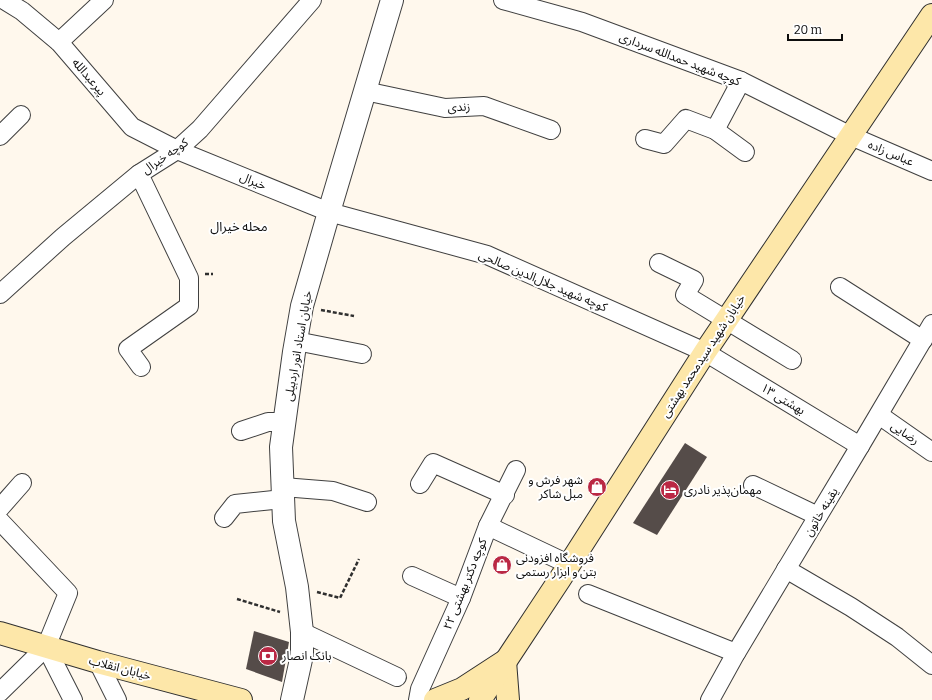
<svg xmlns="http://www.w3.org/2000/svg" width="932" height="700" viewBox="0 0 932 700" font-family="Bitter,'Noto Sans Arabic',serif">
<rect width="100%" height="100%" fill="#fff8ed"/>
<g fill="#554c49">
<polygon points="685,443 707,457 657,535 633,523"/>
<polygon points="254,631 289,642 282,682 246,669"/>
</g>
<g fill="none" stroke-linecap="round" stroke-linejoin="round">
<defs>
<g id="minor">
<polyline points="4,0 22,11 59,42 132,127 177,150 329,212 487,255 705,352 860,446"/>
<polyline points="503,0 582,22 741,81 851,136 932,171"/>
<polyline points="59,42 104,0"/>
<polyline points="365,91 445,108 484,106 551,130"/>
<polyline points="715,130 741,81"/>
<polyline points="0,136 21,115"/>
<polyline points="645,139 664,144 686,119 715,130 745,152"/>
<polyline points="139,174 189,278 189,306 128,349 141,367"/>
<polyline points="659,263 694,280 685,295 792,360"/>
<polyline points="840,287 923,340"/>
<polyline points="0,294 63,237 139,174 177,150 200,129 312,0"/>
<polyline points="296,341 362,354"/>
<polyline points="879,415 932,452"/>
<polyline points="241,431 268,422 285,422"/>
<polyline points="420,484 433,463 505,495"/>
<polyline points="753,485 818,516"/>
<polyline points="283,487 333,491 367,502"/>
<polyline points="0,508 22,483"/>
<polyline points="224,518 235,504 283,499"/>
<polyline points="0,521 68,593 46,647 0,692"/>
<polyline points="488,526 568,564"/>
<polyline points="786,569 851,607 897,637 932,665"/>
<polyline points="412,576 461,598"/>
<polyline points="588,594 736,653"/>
<polyline points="302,632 397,677"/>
<polyline points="46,647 73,700"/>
<polyline points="98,662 117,700"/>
<polyline points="418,700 420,689 461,598 488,526 516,470"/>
<polyline points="710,700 736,653 860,446 932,324"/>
</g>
<polyline id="tertiary" points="292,700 302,655 302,632 297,587 284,521 281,447 294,352 302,306 329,212 392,0"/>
<g id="secondary">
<polyline points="0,633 98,662 241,700"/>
<polyline points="435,700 462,689 505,661 508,700"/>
<polyline points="480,700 560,579 705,352 932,15"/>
</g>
</defs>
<use href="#minor" stroke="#404040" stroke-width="20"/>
<use href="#tertiary" stroke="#404040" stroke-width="24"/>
<use href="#secondary" stroke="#2f2f2f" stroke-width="24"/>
<g stroke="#2f2f2f" stroke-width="2.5" stroke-dasharray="4 2" stroke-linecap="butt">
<polyline points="205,274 213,274"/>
<polyline points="321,310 354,316"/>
<polyline points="317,592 340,598 359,559"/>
<polyline points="237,599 280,612"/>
</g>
<use href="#minor" stroke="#fff" stroke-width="18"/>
<use href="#tertiary" stroke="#fff" stroke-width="22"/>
<use href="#secondary" stroke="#fde7a9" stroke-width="22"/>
</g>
<defs>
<symbol id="shop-disc" viewBox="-11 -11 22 22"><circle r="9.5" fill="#ba2844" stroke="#fff"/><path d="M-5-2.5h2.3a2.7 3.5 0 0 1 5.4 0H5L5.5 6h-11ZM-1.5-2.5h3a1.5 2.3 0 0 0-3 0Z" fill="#fff"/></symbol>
<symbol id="hotel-disc" viewBox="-11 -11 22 22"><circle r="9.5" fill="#ba2844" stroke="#fff"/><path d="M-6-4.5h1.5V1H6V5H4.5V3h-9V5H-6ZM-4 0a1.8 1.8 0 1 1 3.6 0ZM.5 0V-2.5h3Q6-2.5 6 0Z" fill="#fff"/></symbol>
<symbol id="bank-disc" viewBox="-11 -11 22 22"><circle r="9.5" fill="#ba2844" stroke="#fff"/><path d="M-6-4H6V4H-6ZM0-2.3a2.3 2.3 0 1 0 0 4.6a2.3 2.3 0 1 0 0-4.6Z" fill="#fff"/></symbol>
</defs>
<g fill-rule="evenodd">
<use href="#shop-disc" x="586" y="476" width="22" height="22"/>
<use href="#hotel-disc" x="659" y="479" width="22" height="22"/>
<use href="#shop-disc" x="491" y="554" width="22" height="22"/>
<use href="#bank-disc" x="257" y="645" width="22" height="22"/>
</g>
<g text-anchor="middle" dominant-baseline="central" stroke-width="4" stroke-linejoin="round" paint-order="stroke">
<g font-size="12" fill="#0d0d0d" stroke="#fff">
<text transform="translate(680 59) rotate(21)">کوچه شهید حمدالله سرداری</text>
<text transform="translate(89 77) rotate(49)">پیرعبدالله</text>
<text transform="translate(459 107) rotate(-2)">زندی</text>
<text transform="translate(891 153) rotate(23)">عباس زاده</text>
<text transform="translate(165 156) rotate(-35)">کوچه خیرال</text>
<text transform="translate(253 181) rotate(22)">خیرال</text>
<text transform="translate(543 281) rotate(23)">کوچه شهید جلال‌الدین صالحی</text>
<text transform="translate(298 346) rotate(-80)">خیابان استاد انور اردبیلی</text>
<text transform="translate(703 356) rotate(-57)">خیابان شهید سیدمحمد بهشتی</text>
<text transform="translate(783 399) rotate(31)">بهشتی ۱۳</text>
<text transform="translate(905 433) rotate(34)">رضایی</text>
<text transform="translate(821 512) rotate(-59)">یقینه خاتون</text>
<text transform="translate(465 584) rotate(-68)">کوچه دکتر بهشتی ۲۲</text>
<text transform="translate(120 668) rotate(15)">خیابان انقلاب</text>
</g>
<g font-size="12" fill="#0d0d0d" stroke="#fff" text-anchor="start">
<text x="583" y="480" text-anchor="end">شهر فرش و<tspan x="583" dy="14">مبل شاکر</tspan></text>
<text x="684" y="490">مهمان‌پذیر نادری</text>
<text x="516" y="558">فروشگاه افزودنی<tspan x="516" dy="14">بتن و ابزار رستمی</tspan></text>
<text x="282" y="656">بانک انصار</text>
</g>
<g font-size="13" fill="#0d0d0d" stroke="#fff">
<text x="239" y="226">محله خیرال</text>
</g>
</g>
<path d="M788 34v6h54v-6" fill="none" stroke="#0d0d0d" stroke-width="2"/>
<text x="794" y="34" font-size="12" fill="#0d0d0d" stroke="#ffffff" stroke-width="3" paint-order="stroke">20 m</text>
</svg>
